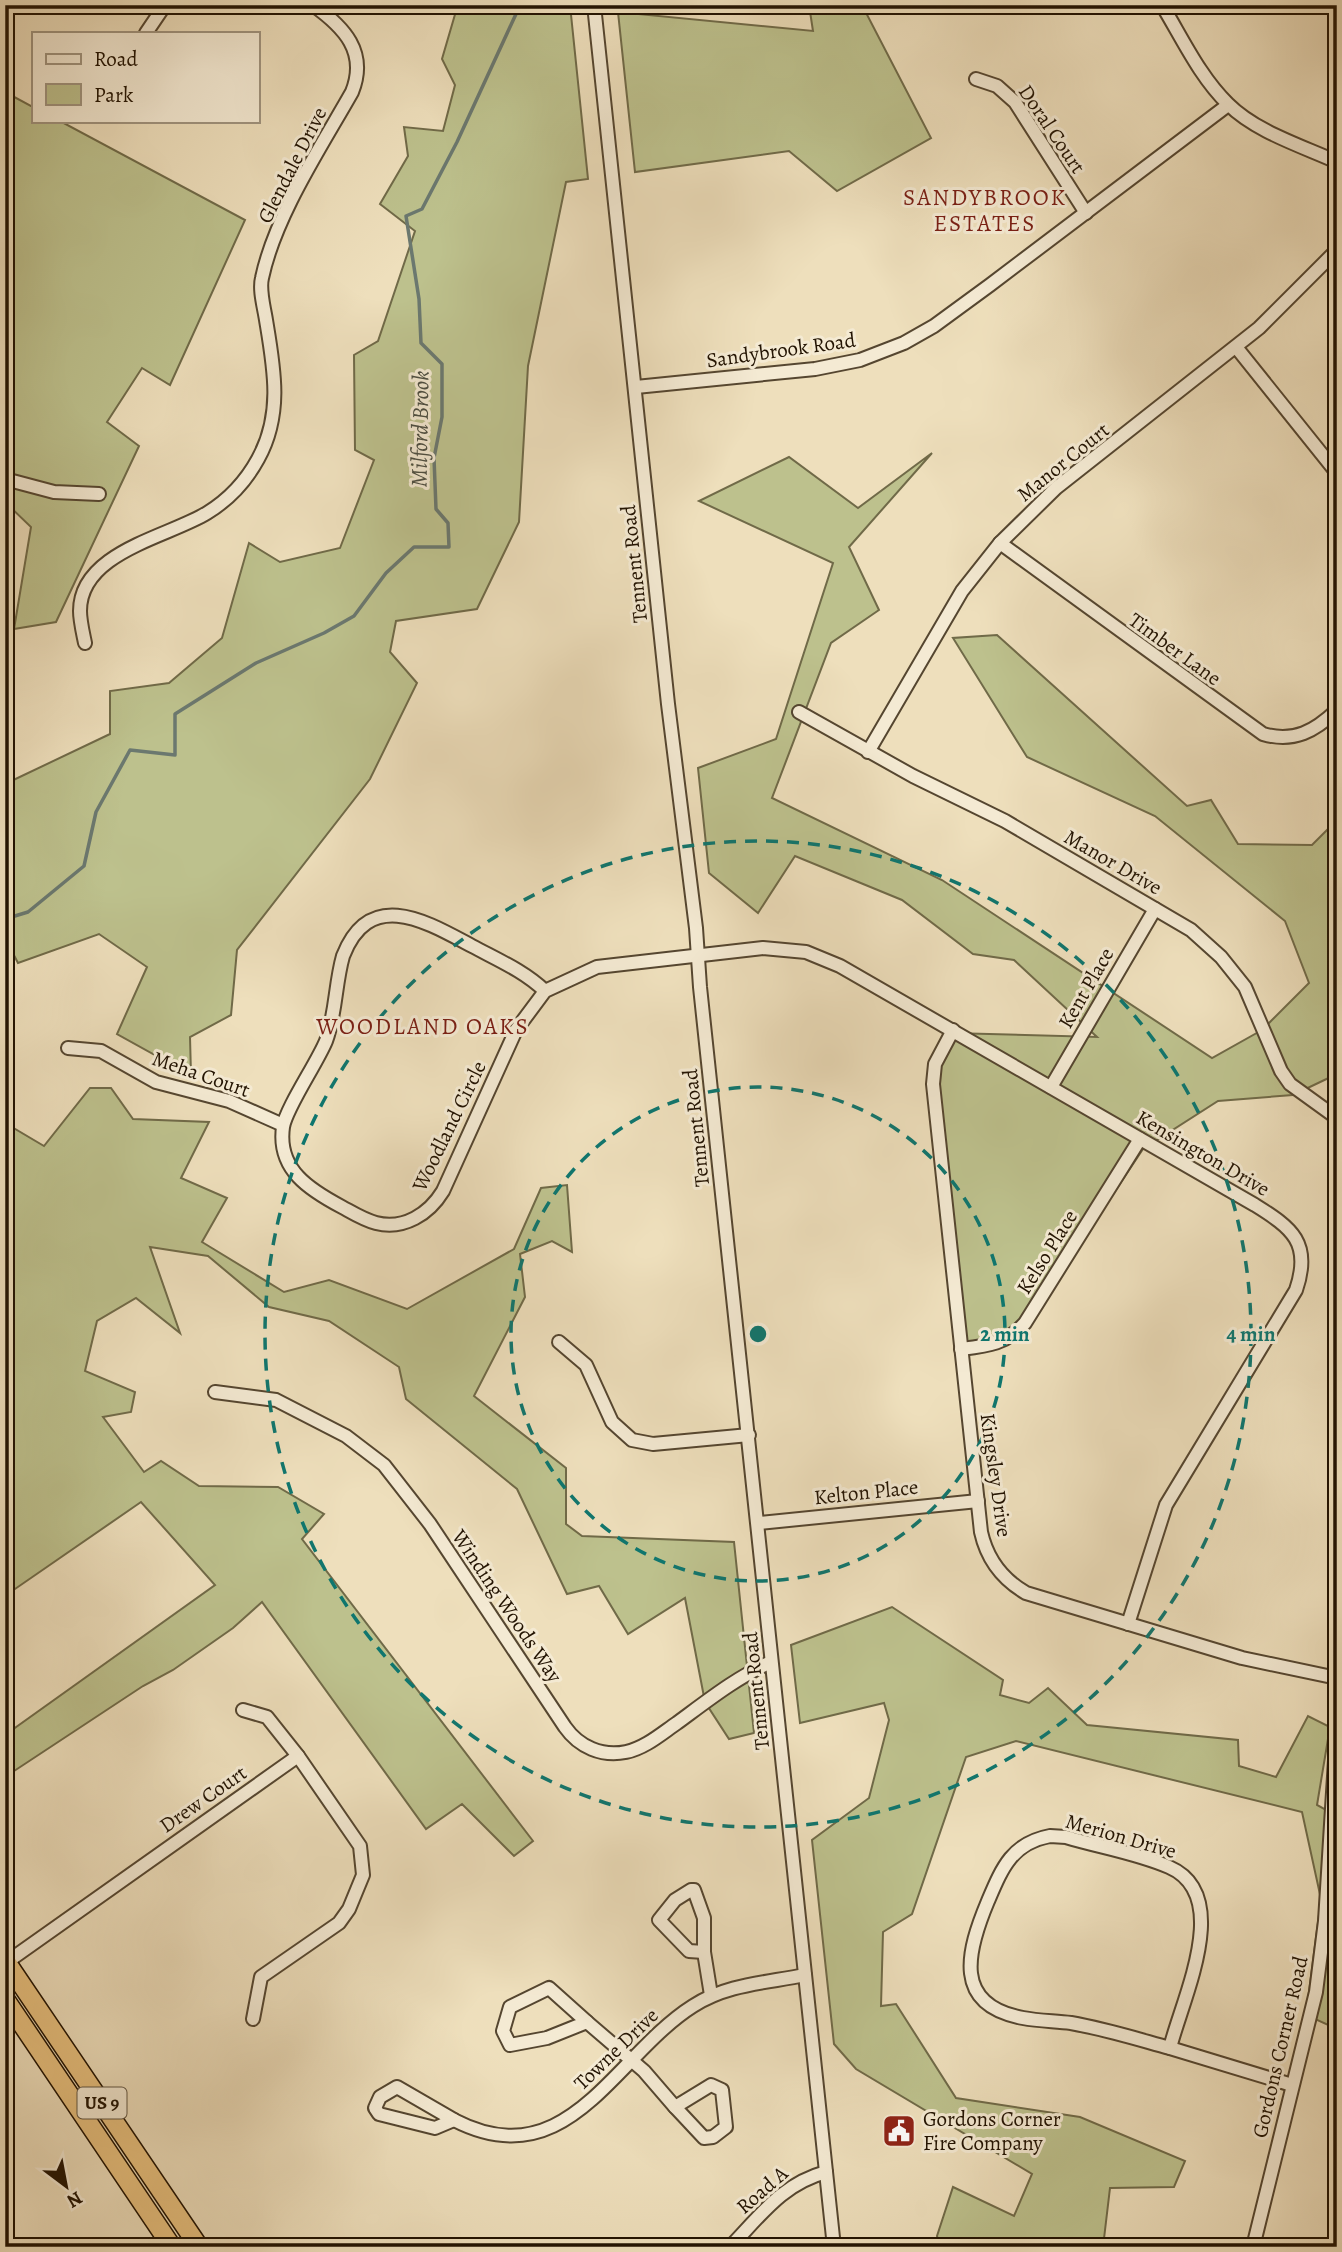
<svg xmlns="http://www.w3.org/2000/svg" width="1342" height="2252" viewBox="0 0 1342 2252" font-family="Alegreya,serif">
<rect width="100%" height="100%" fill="#eedfbc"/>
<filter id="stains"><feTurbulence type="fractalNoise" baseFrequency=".00286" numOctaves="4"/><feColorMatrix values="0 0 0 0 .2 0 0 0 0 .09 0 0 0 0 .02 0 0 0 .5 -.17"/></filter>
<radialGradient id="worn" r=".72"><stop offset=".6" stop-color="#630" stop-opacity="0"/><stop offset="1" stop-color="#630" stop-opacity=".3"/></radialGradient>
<g fill="#bdc18d" stroke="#706a48" stroke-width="2">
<polygon points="450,5 570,5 588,179 566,182 528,366 519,522 477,609 396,621 390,652 417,683 370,779 237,950 231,1015 190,1037 191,1075 117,1034 147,967 99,934 18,963 5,938 5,784 110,734 110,691 169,683 222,638 249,543 280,562 340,548 374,460 355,450 354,355 378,341 415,231 380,204 408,156 404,127 443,131 455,85 442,59 456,11"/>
<polygon points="809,5 862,5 931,138 837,191 789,151 635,172 618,12 813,31"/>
<polygon points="5,92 33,107 33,121 60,121 245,220 170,385 142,368 107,422 139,446 56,622 14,629 31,527 5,502"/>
<polygon points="932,453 849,547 879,610 831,643 772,798 942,880 1212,1058 1262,1030 1309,983 1285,921 1155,816 1027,757 953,638 997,635 1187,806 1211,800 1238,844 1312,845 1337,820 1337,1074 1293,1095 1218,1101 1143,1149 1019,1336 961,1357 936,1062 951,1033 1097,1037 1014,960 973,954 902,900 795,856 758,913 709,873 698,768 776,739 833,563 699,501 789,457 858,508"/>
<polygon points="90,1088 111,1088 133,1119 209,1122 181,1178 227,1198 202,1242 284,1292 329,1280 407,1309 514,1249 541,1188 567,1185 572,1252 552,1241 520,1254 525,1297 474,1396 566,1468 566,1524 582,1536 734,1542 754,1733 729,1739 705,1702 685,1598 628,1634 599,1586 567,1594 517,1489 406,1399 399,1367 329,1321 269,1307 208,1256 150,1247 180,1333 136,1298 97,1321 85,1371 135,1392 131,1412 103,1417 144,1472 161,1461 199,1486 278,1487 324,1514 302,1539 533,1841 514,1856 462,1804 426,1829 262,1602 233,1628 173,1670 143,1686 5,1777 5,1735 215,1585 141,1502 15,1589 5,1576 5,1123 44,1146"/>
<polygon points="892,1607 1003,1680 1000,1695 1029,1703 1048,1688 1087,1725 1238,1740 1239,1766 1276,1777 1308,1716 1330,1727 1317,1805 1337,1816 1337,2029 1306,2015 1321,1899 1302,1812 1016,1741 966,1757 912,1914 883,1932 881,2006 896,2004 956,2098 1080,2117 1185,2161 1174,2187 1110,2188 1103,2247 940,2247 937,2236 953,2187 1014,2216 1032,2174 856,2069 834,2044 812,1840 869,1798 889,1720 884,1703 800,1723 791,1645"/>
</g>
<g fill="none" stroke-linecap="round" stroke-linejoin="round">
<polyline stroke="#6b786f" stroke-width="3.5" points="5,919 28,912 84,866 96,812 130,750 175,755 175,714 256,663 324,633 354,616 386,573 414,547 449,547 448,523 436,509 434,458 442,417 442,364 421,343 419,299 406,216 422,209 457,142 516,14 526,5"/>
<defs>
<g id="minor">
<polyline points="594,5 668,704 696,928 700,987 834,2247"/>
<path d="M1162,5C1182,38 1200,77 1228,104C1256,132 1302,146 1337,162"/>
<polyline points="146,33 165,5"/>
<polyline points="976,79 997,86 1015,102 1086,213"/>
<polyline points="1236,347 1337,473"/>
<polyline points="636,387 815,369 860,360 904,343 934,326 990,285 1228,105"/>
<polyline points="5,479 54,492 99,494"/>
<path d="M1000,543L1263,734C1294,743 1315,731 1337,710"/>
<path d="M85,643C83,633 80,621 80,611C80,552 168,537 207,513C228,500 246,481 258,459C283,414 274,368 266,320C264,307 259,290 262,278C275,216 321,147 352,92C368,52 344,27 313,5"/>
<polyline points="799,712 913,776 1005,821 1191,930 1221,957 1245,987 1281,1071 1290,1084 1337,1118"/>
<polyline points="868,752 962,591 1000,543 1056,488 1259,328 1337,250"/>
<path d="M545,991C524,971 498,960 472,946C427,922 370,887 343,956C335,984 336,1014 326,1041C317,1063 286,1108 283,1127C277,1170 310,1190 342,1207C353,1213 364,1220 376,1223C404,1230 429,1214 443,1191L516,1030L545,991L597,967L763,948L806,952L840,966L1255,1205C1292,1228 1312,1243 1296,1290L1166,1505L1128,1624"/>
<path d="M953,1030L935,1064L933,1084L981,1532C987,1559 1002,1579 1026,1593L1242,1658L1337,1678"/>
<polyline points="68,1048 101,1051 156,1082 229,1101 283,1125"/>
<polyline points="1051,1087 1155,909"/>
<polyline points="559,1342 586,1365 612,1422 632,1440 653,1444 749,1435"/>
<path d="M961,1349C986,1346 1007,1344 1025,1323L1140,1139"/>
<path d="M215,1392L276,1400L346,1436L384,1465L430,1524L565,1727C579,1747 602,1757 626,1752C645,1748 661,1734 677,1723C707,1701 737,1677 771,1662"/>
<polyline points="759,1523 978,1501"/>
<polyline points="243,1710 267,1717 298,1756 360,1846 363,1875 349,1909 339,1923 261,1977 253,2019"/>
<path d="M1050,1836L1066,1837C1099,1847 1137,1853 1169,1867C1234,1895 1182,1999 1170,2048C1137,2039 1105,2029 1071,2023C1055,2021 1039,2021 1023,2018C952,2005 967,1951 988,1901C1002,1868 1012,1843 1050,1836Z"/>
<polygon points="691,1890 694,1890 704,1918 704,1952 689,1951 659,1920 675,1900"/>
<polyline points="704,1952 711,1995"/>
<polyline points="7,1962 298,1756"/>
<polygon points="549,1988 587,2022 547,2038 510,2045 503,2031 510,2007"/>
<polyline points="587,2022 644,2071 675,2107"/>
<polyline points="1170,2048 1292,2085"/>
<polygon points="711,2085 722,2090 726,2127 713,2137 704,2138 675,2107"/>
<polygon points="397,2087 454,2120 435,2128 379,2114 375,2108 380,2097"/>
<path d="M454,2120C568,2179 614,2056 693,2006C727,1984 766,1983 805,1975"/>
<path d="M730,2247C761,2215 782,2184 826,2172"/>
<polyline points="1253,2247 1316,1992 1325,1921 1337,1728"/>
</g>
<g id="highway">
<polyline points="5,1960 199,2247"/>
<polyline points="5,1999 172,2247"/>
</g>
</defs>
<use href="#minor" stroke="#554630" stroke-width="16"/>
<use href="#highway" stroke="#221302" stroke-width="21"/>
<use href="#minor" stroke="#f4ead3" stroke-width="12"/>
<use href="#highway" stroke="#e7c07e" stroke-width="18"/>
</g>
<g fill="none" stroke="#0f766e" stroke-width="3.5" stroke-dasharray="12 9">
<circle cx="758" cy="1334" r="247"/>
<circle cx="758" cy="1334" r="493"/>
</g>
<defs>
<symbol id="civic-square" viewBox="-11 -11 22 22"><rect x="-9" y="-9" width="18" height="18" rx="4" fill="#8f2418" stroke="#f4ead3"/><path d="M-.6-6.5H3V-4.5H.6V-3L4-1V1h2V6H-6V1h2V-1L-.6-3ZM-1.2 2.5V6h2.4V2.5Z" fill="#fff"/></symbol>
</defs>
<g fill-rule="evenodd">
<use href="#civic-square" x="880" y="2112" width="38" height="38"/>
</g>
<g text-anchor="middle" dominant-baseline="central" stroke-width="6" stroke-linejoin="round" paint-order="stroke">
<rect fill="#f4ead3" stroke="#615441" stroke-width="2" x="77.5" y="2087.5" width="49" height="31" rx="5"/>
<g font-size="19" font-weight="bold" fill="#221302">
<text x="102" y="2103">US 9</text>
</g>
<g font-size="21" fill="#221302" stroke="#f4ead3">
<text transform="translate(1052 129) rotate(56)">Doral Court</text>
<text transform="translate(292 165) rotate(-63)">Glendale Drive</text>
<text transform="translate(781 350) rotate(-8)">Sandybrook Road</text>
<text transform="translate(1063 462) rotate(-39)">Manor Court</text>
<text transform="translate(634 564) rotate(-96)">Tennent Road</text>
<text transform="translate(1175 649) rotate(36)">Timber Lane</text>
<text transform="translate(1113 862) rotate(30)">Manor Drive</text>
<text transform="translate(1086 988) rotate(-60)">Kent Place</text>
<text transform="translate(201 1074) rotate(19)">Meha Court</text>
<text transform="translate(449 1126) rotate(-64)">Woodland Circle</text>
<text transform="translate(696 1128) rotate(-96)">Tennent Road</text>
<text transform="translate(1203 1153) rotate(30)">Kensington Drive</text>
<text transform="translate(1047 1252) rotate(-58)">Kelso Place</text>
<text transform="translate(996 1475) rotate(82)">Kingsley Drive</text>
<text transform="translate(866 1492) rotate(-6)">Kelton Place</text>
<text transform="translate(507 1606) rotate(56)">Winding Woods Way</text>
<text transform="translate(756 1691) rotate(-96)">Tennent Road</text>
<text transform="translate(203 1799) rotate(-35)">Drew Court</text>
<text transform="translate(1121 1836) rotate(16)">Merion Drive</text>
<text transform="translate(1280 2047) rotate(-77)">Gordons Corner Road</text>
<text transform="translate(616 2049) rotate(-44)">Towne Drive</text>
<text transform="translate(762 2190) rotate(-41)">Road A</text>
</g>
<g font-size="21" fill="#221302" stroke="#f4ead3" text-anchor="start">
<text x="923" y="2119">Gordons Corner<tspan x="923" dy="24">Fire Company</tspan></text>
</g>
<g font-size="23" letter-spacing="2" fill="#7a1f14" stroke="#f4ead3">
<text x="985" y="197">SANDYBROOK<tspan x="985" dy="26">ESTATES</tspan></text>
<text x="423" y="1026">WOODLAND OAKS</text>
</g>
<g font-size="23" font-style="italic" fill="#4c4e42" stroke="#f4ead3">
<text transform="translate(420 429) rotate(-89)">Milford Brook</text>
</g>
</g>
<circle cx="758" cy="1334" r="10" fill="#0f766e" stroke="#f4ead3" stroke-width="3.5"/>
<g font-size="21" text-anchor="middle" font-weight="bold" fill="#0f766e" stroke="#f4ead3" stroke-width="6" stroke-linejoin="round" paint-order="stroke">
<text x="1005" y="1341">2 min</text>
<text x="1251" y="1341">4 min</text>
</g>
<rect width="1342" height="2252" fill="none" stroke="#eedfbc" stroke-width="28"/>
<rect x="7" y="7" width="1328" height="2238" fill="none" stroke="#221302" stroke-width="3.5"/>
<rect x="14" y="14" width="1314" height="2224" fill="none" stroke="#221302" stroke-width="2"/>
<rect x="32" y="32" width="228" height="91" fill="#f4ead3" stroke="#a0947f" stroke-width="2"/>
<rect x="46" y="54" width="35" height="10" fill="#f4ead3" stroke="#a0947f" stroke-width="2"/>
<text x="94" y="66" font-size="21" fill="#221302">Road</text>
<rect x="46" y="84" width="35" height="21" fill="#bdc18d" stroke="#a0947f" stroke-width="2"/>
<text x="94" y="102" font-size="21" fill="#221302">Park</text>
<g transform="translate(66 2186) rotate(148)" stroke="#f4ead3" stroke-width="5" paint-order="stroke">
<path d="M0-5L12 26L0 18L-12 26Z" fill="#221302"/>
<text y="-10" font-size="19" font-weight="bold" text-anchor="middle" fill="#221302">N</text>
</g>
<rect width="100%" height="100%" filter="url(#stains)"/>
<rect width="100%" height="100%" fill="url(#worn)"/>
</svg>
